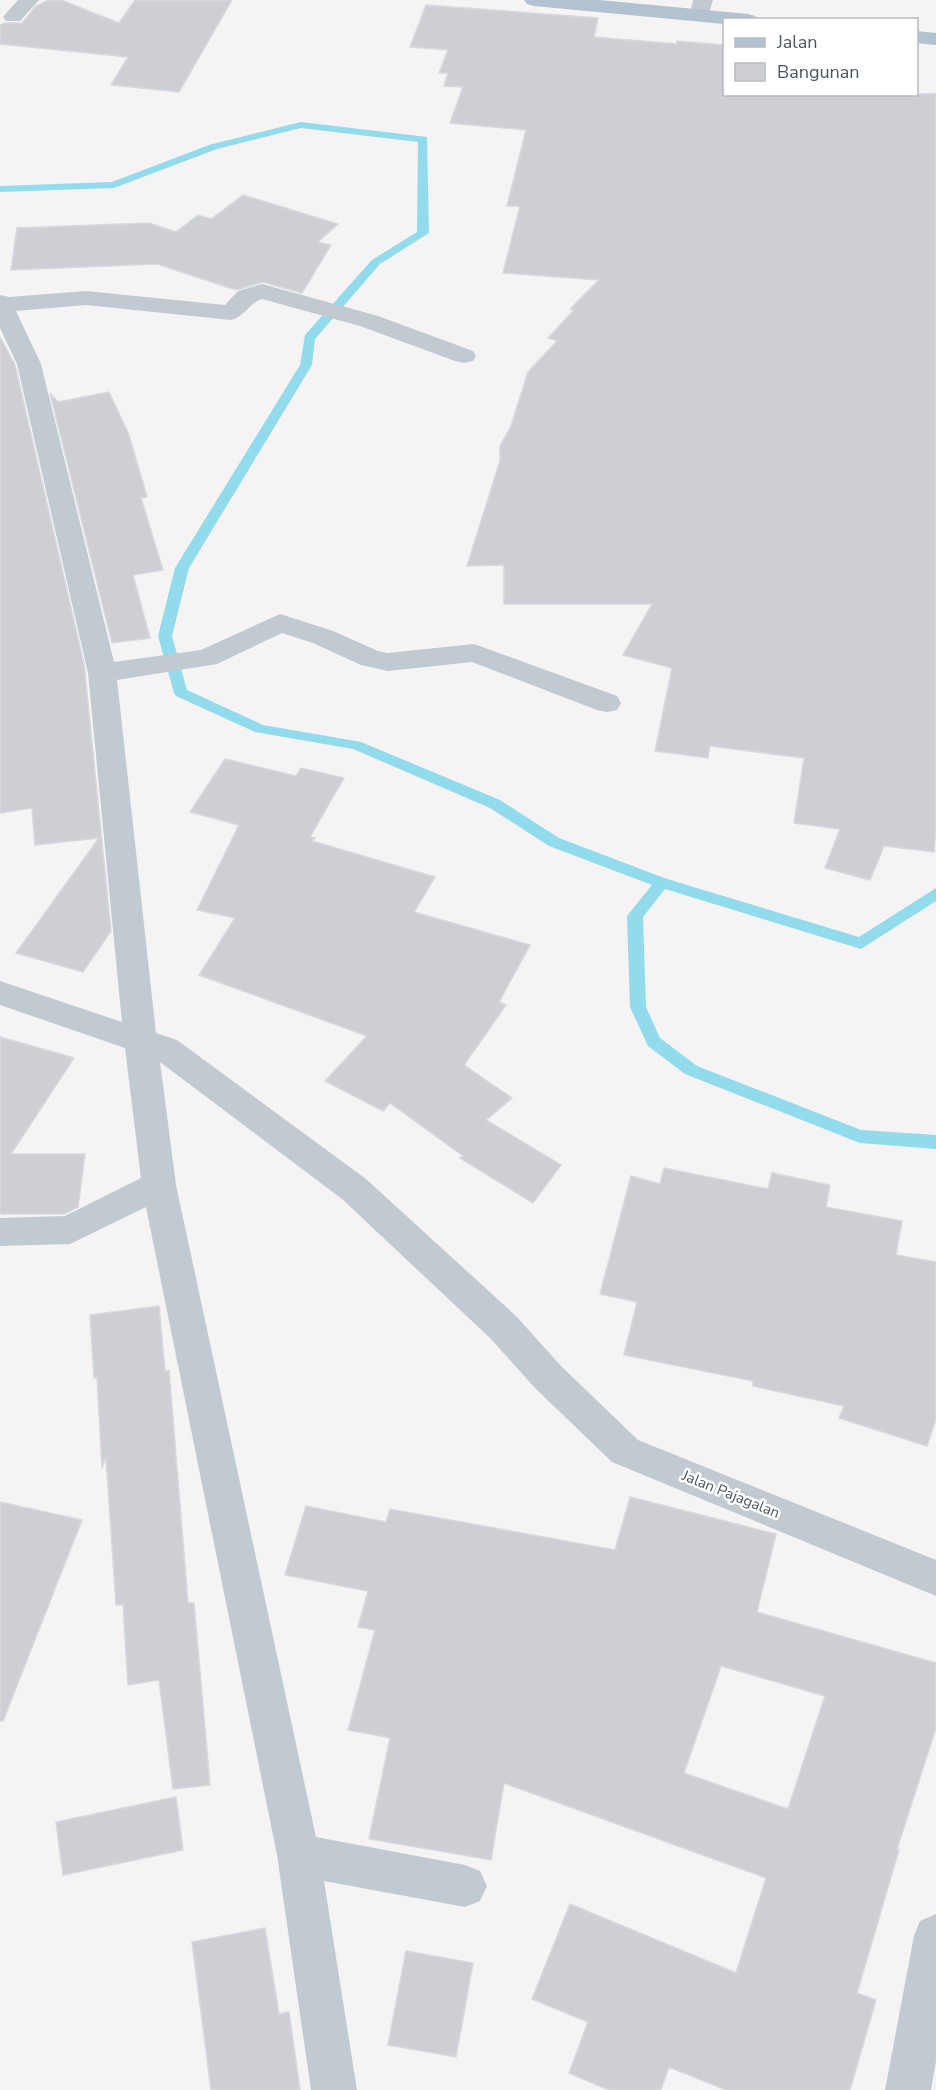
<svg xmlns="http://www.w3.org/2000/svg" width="936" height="2090" viewBox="0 0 936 2090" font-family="'Nunito Sans',sans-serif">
<rect width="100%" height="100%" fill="#f5f3f3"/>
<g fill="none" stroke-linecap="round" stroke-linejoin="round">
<polygon fill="#91dbec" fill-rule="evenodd" points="301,122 427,137 429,233 380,264 315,339 312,365 189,568 172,636 187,690 263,725 361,742 500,800 559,838 667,879 859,937 936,888 936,901 861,949 665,889 643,917 646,1007 660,1038 697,1066 861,1130 936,1135 936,1149 860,1143 685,1074 648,1046 630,1007 627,916 652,885 549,846 490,808 353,749 255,732 176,696 174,693 158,636 175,568 300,365 305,335 372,260 417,232 418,142 301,128 217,149 114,188 0,192 0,186 112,182 209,145"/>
</g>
<g fill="#cdcfd5" stroke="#d7d9de" stroke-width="1.5" fill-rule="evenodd">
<polygon points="49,0 61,0 119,23 135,0 232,0 179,92 111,85 128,57 0,44 0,25 5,23 22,23 36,6"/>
<polygon points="426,5 598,18 594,37 677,44 677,41 724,45 724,94 936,94 936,825 934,852 884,846 870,880 825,868 840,829 794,823 804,758 710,746 708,758 655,751 672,668 623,655 652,604 504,604 504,565 467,566 500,461 500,446 511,426 528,372 557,341 548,338 574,310 570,309 599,280 503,273 520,206 507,206 526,130 450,123 463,87 444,86 448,73 439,73 448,50 410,47"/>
<polygon points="243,195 338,224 318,242 331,245 302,293 263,282 236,290 157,264 11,270 17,228 149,223 176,232 198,215 211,219"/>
<polygon points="0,337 15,365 84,664 111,931 83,972 16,953 99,838 35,845 32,808 0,813"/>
<polygon points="109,392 129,435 147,497 141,498 163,570 133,575 150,638 112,643 50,393 58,402"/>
<polygon points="225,759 296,776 301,768 344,778 310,837 315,838 312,841 435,877 414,912 530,945 499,1002 506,1005 464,1065 512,1098 486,1120 561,1165 533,1203 460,1158 463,1156 390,1103 383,1111 325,1081 367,1036 199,975 235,918 197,910 239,825 190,812"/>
<polygon points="0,1037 74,1058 11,1154 85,1154 78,1207 64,1214 0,1214"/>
<polygon points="664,1168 768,1189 772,1173 830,1185 826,1207 902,1221 896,1255 936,1262 936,1419 927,1446 839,1418 844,1406 753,1386 753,1381 624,1355 637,1302 600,1294 631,1176 660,1184"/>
<polygon points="159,1306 165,1371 169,1370 188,1603 194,1603 210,1785 173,1789 159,1680 128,1685 123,1604 116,1605 106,1457 102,1468 97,1377 94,1378 90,1315"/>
<path d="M630,1497L776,1534L757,1612L936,1663V1728L897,1849L899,1850L857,1993L876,2000L850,2090H726L669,2067L661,2090H609L569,2073L588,2022L532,1999L570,1904L736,1973L766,1878L504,1783L491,1860L369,1839L390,1738L348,1730L375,1630L358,1627L368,1591L285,1575L306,1506L386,1522L390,1509L615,1550ZM721,1666L825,1696L788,1809L684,1773Z"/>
<polygon points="0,1502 82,1520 3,1721 0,1721"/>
<polygon points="176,1797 183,1850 63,1875 56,1822"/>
<polygon points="265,1928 279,2014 289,2012 300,2090 211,2090 192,1942"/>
<polygon points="406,1951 473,1963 456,2057 388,2045"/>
</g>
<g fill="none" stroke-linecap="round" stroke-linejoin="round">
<g fill="#c1cad1" fill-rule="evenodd">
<polygon points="18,0 39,0 20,21 6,21 3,17"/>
<polygon points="693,0 713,0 707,19 693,19 690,15"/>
<path d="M262,284L378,316L473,351L476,356L473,361L464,363L455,361L360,326L262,299C249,303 245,317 231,320L86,305L16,311L41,364L114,662L201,650L280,614L333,631L378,651L388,653L474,644L617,696L621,703L617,710L607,712L597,710L472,662L388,671L361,665L313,643L282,633L217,664L117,680L156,1033L177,1040L366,1179L516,1316L561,1366L638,1440L936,1560V1596L612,1462L535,1388L490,1338L342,1199L160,1062L176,1185L316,1837L465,1865L480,1871L487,1886L480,1901L465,1907L324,1881L357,2090H311L277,1855L146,1207L70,1244L0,1246V1218L65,1216L141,1178L125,1048L0,1005V981L122,1022L88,673L17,364L0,328V295L9,297L86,291L225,305L238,291Z"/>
<polygon points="936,1914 936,2061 931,2090 885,2090 914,1936 920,1921"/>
</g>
<g fill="#b3c2d0" fill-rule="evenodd">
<polygon points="524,0 599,0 748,14 755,16 758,20 724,20 724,24 534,6 527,4"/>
<polygon points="916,31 936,33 936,45 916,43"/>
</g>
</g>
<g text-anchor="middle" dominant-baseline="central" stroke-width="5" stroke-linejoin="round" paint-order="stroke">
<g font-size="15" fill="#4a5660" stroke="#fff">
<text transform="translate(731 1494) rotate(22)">Jalan Pajagalan</text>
</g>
</g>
<rect x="723" y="18" width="195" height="78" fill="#ffffff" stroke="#b7bbbf" stroke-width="1.5"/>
<rect x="735" y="38" width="30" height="9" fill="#b3c2d0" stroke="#b7bbbf" stroke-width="1.5"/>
<text x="777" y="48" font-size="18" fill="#4a5660">Jalan</text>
<rect x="735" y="63" width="30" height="18" fill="#cdcfd5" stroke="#b7bbbf" stroke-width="1.5"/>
<text x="777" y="78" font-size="18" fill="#4a5660">Bangunan</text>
</svg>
